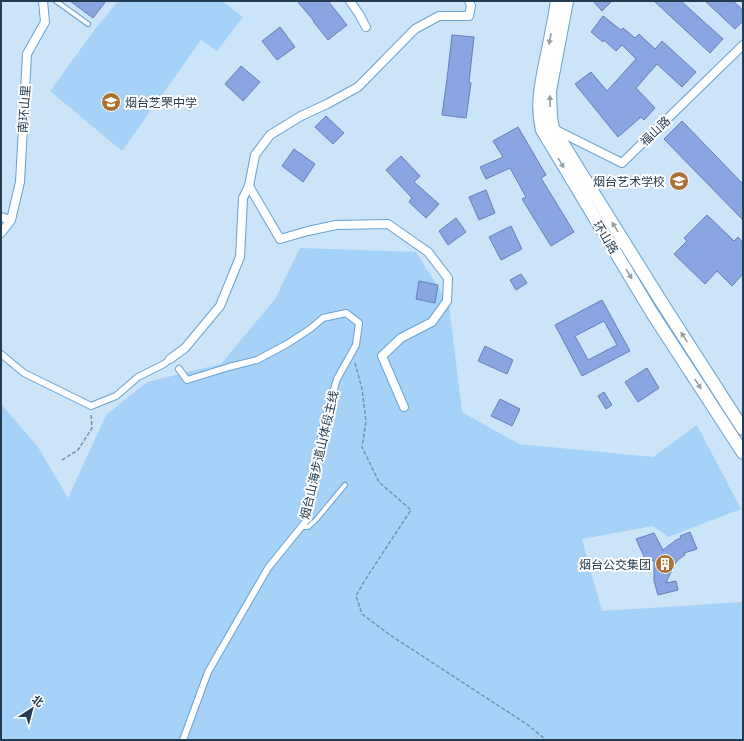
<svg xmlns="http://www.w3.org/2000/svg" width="744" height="741" viewBox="0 0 744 741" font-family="Ubuntu,'Noto Sans SC',sans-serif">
<rect width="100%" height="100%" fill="#cce4f8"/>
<g fill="#a6d2f8">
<polygon points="118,1 222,1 243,17 217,51 201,40 122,151 50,91 96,28"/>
<polygon points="300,248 416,252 449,304 462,412 519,444 653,457 697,425 741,509 668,537 653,526 582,539 602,611 743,602 743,740 1,740 1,404 38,447 68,498 106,415 147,382 221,364 275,299"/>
</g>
<g fill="#89a6e2" stroke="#6580ba" fill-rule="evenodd">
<polygon points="70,1 106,1 93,18"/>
<polygon points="297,1 328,1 347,25 328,40 313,21 314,21"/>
<polygon points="593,1 612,1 602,11"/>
<polygon points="654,1 681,1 723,39 710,53"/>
<polygon points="705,1 733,1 743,10 743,21 735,29"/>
<polygon points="603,16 621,30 623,28 635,38 639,34 655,49 662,41 696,72 682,87 657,64 636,88 655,108 644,120 641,117 618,137 575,84 591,72 607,91 636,59 622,45 616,51 604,40 603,42 591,32"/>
<polygon points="280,27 295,47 277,60 262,41"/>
<polygon points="452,35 474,37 469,82 471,83 466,118 442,115 447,79"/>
<polygon points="241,66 260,82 243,101 225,84"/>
<polygon points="326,116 344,133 333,144 315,127"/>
<polygon points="682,121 743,184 743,220 664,139"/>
<polygon points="518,127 546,175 541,178 574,232 551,246 522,199 526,197 510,168 486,179 480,167 503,157 493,141"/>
<polygon points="294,149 315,164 303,182 282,166"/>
<polygon points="401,156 420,176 414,182 439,204 426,218 409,202 412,198 386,170"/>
<polygon points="486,190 495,213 479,220 469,197"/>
<polygon points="707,215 734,241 738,237 743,242 743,274 732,286 717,271 705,284 674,254 687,241 684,238"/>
<polygon points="456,218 466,232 448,245 439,231"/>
<polygon points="511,226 522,249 501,260 489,237"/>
<polygon points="521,274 527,283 516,290 510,280"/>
<polygon points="419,281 438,285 435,303 416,299"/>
<path d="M602,300L630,351L582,376L555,325ZM604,321L617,345L588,360L575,336Z"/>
<polygon points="485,346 513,360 507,374 478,361"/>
<polygon points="647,368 659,388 638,402 625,382"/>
<polygon points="604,392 612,405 606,409 598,396"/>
<polygon points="500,399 520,409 512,426 491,416"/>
<polygon points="690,532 697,549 684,553 685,555 679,559 674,565 666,583 676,581 678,590 658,595 654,581 654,560 647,563 636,539 654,533 663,550 676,540 681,538 680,536"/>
</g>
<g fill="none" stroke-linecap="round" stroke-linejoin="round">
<defs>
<g id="service">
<polyline points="56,1 88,24"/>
<polyline points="301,527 308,527 315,521 345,485"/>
</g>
<g id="pedestrian">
<polyline points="1,354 24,373 91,406 116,396 138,377 164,364 170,359"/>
<polyline points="179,369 187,380 229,367 257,360 287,344 310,329 323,318 346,313 359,323 356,345 337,379 324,423 306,521 268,568 208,672 183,740"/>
</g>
<g id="minor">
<polyline points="350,1 359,14 366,27"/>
<polyline points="554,129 622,163 743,45"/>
<polyline points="249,186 280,239 308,231 336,225 388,224 428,252 448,278 447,301 432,322 401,338 382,356 404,407"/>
<polyline points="1,217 11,220"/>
<polyline points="1,233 11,220 20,182 27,54 45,22 43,1"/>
<polyline points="170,359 185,348 220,306 240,257 243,198 249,186 255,155 270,135 301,116 327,104 358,87 415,29 439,16 469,16 471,6 469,1"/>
</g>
<g id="secondary">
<path d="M557,1C554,20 550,40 546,59C541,83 536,106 542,130L652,313L743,453"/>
<polyline points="567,1 550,91 551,118 553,128 664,306 743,429"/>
</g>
</defs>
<use href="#service" stroke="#67a2d2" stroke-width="6"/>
<use href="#pedestrian" stroke="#67a2d2" stroke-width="8"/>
<use href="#minor" stroke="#67a2d2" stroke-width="10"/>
<use href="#secondary" stroke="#67a2d2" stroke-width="14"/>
<g stroke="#7991a5" stroke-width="1.5" stroke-dasharray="4 2" stroke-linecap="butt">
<polyline points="355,363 362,389 366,421 362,447 379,482 411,510 365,580 356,596 362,614 390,635 528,725 546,740"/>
<polyline points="62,460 78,450 92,428 91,414"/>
</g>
<use href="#service" stroke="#fff" stroke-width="4"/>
<use href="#pedestrian" stroke="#fff" stroke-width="6"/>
<use href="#minor" stroke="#fff" stroke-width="8"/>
<use href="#secondary" stroke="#fff" stroke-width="12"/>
</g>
<defs><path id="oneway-solid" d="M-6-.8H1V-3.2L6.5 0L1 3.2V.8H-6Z"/></defs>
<g fill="#929ea8">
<use href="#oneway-solid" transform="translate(550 39) rotate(101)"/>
<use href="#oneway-solid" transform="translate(550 101) rotate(-91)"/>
<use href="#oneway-solid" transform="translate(561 163) rotate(59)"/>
<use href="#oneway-solid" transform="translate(615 227) rotate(-122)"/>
<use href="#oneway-solid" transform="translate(629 274) rotate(59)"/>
<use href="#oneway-solid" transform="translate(684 337) rotate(-123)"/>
<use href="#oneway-solid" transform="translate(698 384) rotate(57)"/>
</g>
<defs>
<symbol id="school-disc" viewBox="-11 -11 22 22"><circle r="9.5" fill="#ac7132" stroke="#fff"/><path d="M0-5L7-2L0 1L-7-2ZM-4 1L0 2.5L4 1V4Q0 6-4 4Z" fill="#fff"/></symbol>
<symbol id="building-disc" viewBox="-11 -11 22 22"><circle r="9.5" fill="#ac7132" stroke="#fff"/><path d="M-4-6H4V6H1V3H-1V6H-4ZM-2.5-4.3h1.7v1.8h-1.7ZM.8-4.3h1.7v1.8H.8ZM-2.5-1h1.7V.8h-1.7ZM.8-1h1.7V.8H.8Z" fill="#fff"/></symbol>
</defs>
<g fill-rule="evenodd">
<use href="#school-disc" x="100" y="91" width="22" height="22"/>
<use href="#school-disc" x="668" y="170" width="22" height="22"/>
<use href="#building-disc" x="654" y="553" width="22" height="22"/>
</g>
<g text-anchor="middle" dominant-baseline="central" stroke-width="4" stroke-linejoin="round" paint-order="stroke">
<g font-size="12" fill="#243c51" stroke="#fff" text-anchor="end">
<text x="125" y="102" text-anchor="start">烟台芝罘中学</text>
<text x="665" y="181">烟台艺术学校</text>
<text x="651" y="564">烟台公交集团</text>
</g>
<g font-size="12" fill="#243c51" stroke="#fff">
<text transform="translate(24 109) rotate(-86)">南环山里</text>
<text transform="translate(655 131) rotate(-44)">福山路</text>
<text transform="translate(606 237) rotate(59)">环山路</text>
<text transform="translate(319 455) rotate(-77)">烟台山海步道山体段主线</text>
</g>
</g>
<rect width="744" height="741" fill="none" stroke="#243c51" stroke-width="4"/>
<g transform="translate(32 709) rotate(36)" stroke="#ffffff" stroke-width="3" paint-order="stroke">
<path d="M0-3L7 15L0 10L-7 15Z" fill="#243c51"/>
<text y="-6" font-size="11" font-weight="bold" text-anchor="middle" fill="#243c51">北</text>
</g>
</svg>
